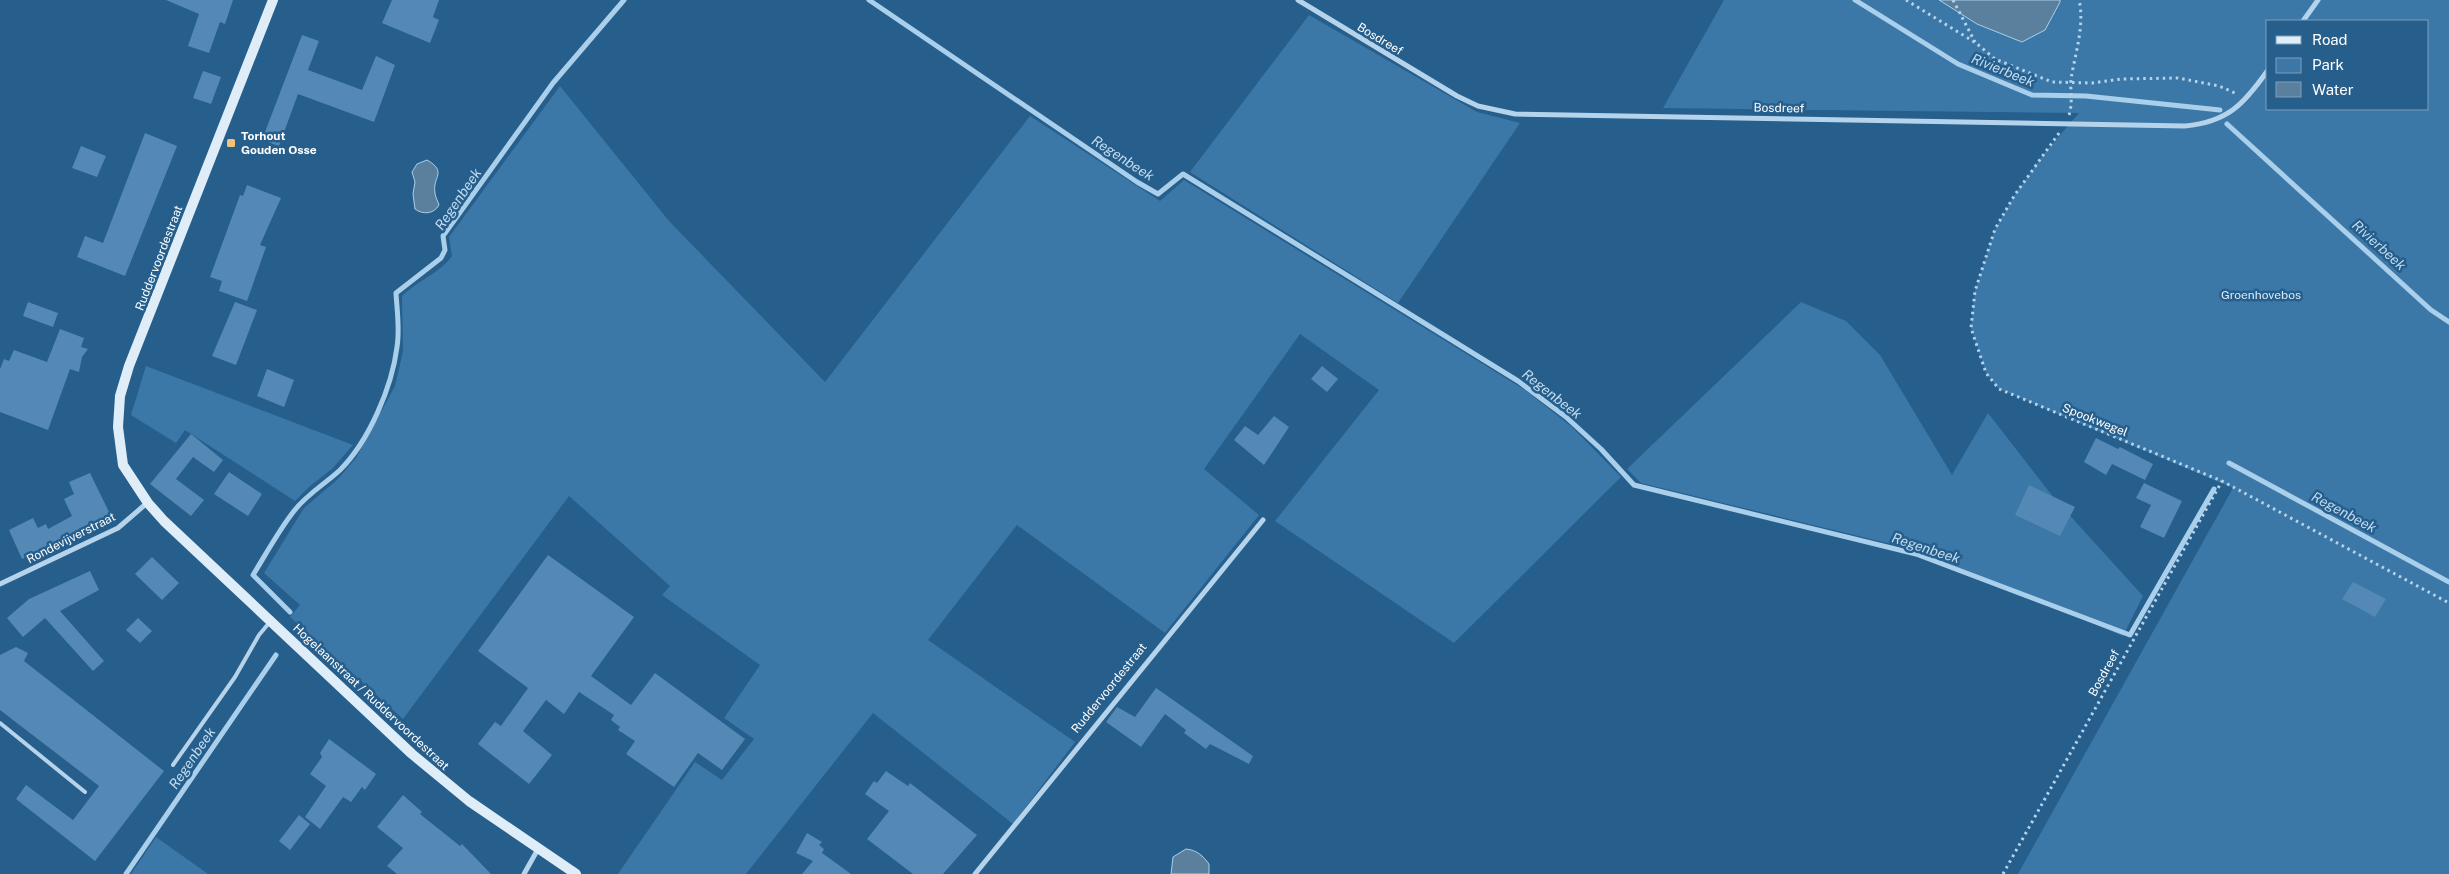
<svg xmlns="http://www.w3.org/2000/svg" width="2449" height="874" viewBox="0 0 2449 874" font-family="'Public Sans',sans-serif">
<rect width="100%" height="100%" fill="#265e8c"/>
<g fill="#3b78a8" fill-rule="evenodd">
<path d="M1724,0H2449V874H2018L2233,488L1999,389L1986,373L1971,328L1975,291L1995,229L2014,196L2042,156L2079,113L1663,108ZM2268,21H2428V109H2268Z"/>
<polygon points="1309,15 1477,112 1520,123 1398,303 1190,172"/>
<path d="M560,86L669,221L825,382L1030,116L1160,201L1184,180L1525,390L1572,427L1621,477L1454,643L1275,521L1379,390L1300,334L1204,469L1259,515L1165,633L1017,525L928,640L1075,742L1013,824L873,713L746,874H618L695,762L722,780L754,739L724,718L760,665L662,595L670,586L569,496L403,719L290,617L300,605L264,573L304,508L338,479L356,458L395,386L403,351L402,296C417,281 440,273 452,256L449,237Z"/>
<polygon points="1801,302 1846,321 1880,355 1952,475 1988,413 2054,498 2143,596 2123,636 1916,550 1641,483 1627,469"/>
<polygon points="146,366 353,445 332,469 310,486 295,501 185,430 176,443 131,415"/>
<polygon points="156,837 208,874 131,874"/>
</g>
<g fill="#5a809e" stroke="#a9cfeb">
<polygon points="1939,0 2060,0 2060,2 2045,30 2022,42 1977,24"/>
<path d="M427,160C448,172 432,177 435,193C435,197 438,201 439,205C434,214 423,215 415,209L413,194L415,182L412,172L417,164Z"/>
<path d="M1186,849C1197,850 1203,856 1209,864V874H1171L1173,857Z"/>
</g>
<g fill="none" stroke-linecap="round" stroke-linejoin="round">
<g stroke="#a9cfeb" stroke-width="5">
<polyline points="869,0 1137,182 1158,194 1183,174 1518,381 1566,417 1601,449 1634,485 1916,554 2130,635 2214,489"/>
<polyline points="1855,0 1958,64 2032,95 2086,96 2220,110"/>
<polyline points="2227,124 2431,310 2449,322"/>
<polyline points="2229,463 2449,582"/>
<path d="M290,612L253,575C266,554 279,530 294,511C307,494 325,484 340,470C369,441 392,387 397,347C400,329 397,311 396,293L441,258L445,250L443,236L553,83L624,0"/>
<polyline points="126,874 276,655"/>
</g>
</g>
<g fill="#5389b4">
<polygon points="166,0 233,0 225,24 220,22 209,53 188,46 199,14"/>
<polygon points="392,0 439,0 433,17 439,20 430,43 382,23"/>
<polygon points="302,35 319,41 308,70 362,90 376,56 395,65 374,122 298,94 279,146 262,140"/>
<polygon points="203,71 221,77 211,104 193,98"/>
<polygon points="145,133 177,146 125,276 77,257 85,236 103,243"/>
<polygon points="81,146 106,156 97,177 72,168"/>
<polygon points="247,185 281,198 260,245 266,247 247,301 219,291 222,281 210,277 240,195 243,196"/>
<polygon points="28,302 58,313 53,327 23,316"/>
<polygon points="235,302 257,310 236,365 212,356"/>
<polygon points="60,329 84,338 81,347 88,349 82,357 79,372 70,369 48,430 0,412 0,369 4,359 9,361 14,350 47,362"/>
<polygon points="1322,366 1338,379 1327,392 1311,379"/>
<polygon points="267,369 294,380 284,407 257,396"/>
<polygon points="1274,416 1289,427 1264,465 1234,440 1245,426 1258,435"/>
<polygon points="191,434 223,460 214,472 193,457 176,479 204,500 191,516 150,484"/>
<polygon points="2096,438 2118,449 2120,447 2153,464 2145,480 2112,464 2106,475 2084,462"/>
<polygon points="229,472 262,494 248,516 214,494"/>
<polygon points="90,473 111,516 22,559 9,530 33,518 38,528 46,524 48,529 72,516 64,499 74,494 69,482"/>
<polygon points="2144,483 2182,501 2164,538 2140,527 2151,505 2136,498"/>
<polygon points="2029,485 2075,507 2060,536 2015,515"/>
<polygon points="548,555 634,617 591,676 631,705 655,673 745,739 722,770 698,753 674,787 626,754 635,741 618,730 620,727 611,720 614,715 579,692 564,714 546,700 523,731 552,755 529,784 478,744 495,722 501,726 528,688 478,651"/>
<polygon points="152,557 179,583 162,600 135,574"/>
<polygon points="90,571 99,590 60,611 104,661 93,671 45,618 23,637 7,618 29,599"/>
<polygon points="2353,582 2386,599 2375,617 2342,599"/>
<polygon points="138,618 152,631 140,643 126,630"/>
<polygon points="16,647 28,653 24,661 164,771 95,861 16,799 26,785 73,820 99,786 0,710 0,655"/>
<polygon points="1156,688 1253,756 1249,764 1210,744 1206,749 1184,733 1186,730 1165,714 1141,747 1106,722 1117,707 1135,717"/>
<polygon points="329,739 376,774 365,790 362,787 351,802 343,797 320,829 305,817 326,786 310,774 322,757 320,753"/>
<polygon points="886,771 908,786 910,783 977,835 943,874 913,874 867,839 889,811 865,794 874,781 877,783"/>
<polygon points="403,795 422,812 420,814 460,846 462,844 491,874 397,874 387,866 403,848 377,827"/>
<polygon points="299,815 310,824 290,850 279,841"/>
<polygon points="807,833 822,842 819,845 824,849 822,853 851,874 802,874 813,861 796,853"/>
</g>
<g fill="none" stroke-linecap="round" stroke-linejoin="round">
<g stroke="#b5d3ea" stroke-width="3" stroke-dasharray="2.5 4" stroke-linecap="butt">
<polyline points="1906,0 1976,43 1995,59 2052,82 2092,83 2121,79 2178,78 2219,86 2235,93"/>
<polyline points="1953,0 1975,42"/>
<path d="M2069,115C2073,103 2070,91 2071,79C2075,54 2085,25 2079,0"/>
<polyline points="2059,133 2014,196 1995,229 1975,291 1971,328 1986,373 1999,389 2222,481 2449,603"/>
<polyline points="2003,874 2222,481"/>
</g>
<g stroke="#b5d3ea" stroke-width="4">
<polyline points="0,723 85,792"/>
<polyline points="173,765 235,677 259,635 269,623"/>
</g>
<g stroke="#b5d3ea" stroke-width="5">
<path d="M1298,0L1457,96L1478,106L1515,114L2185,126C2228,122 2244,104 2268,70"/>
<polyline points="2303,21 2318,0"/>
<polyline points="0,584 118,528 147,503"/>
<polyline points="524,874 538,849"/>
<polyline points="975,874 1263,520"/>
</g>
<polyline stroke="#dfedf8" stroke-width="10" points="273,0 129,366 120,396 118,427 123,465 148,503 164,521 412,754 469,801 576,874"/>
</g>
<rect fill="#f3c27a" stroke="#265e8c" stroke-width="2" x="226" y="138" width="10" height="10" rx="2.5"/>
<g text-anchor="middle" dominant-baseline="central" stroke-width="5" stroke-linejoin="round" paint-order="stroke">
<g font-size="12" fill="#fff" stroke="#265e8c">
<text transform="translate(1380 39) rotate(31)">Bosdreef</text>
<text transform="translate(1779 108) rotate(1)">Bosdreef</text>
<text transform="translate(159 258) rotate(-69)">Ruddervoordestraat</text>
<text transform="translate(2095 420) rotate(22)">Spookwegel</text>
<text transform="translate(71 538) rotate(-27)">Rondevijverstraat</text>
<text transform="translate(2104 673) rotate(-61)">Bosdreef</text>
<text transform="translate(1109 688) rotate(-51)">Ruddervoordestraat</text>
<text transform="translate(371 697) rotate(43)">Hogelaanstraat / Ruddervoordestraat</text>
</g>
<g font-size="12" font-weight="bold" fill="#fff" stroke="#265e8c" text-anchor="start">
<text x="241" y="136">Torhout<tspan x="241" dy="14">Gouden Osse</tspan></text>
</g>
<g font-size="12" fill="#d9eaf8" stroke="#265e8c">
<text x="2261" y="295">Groenhovebos</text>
</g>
<g font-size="14" font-style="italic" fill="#c1dcf1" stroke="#265e8c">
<text transform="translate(2003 70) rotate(22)">Rivierbeek</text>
<text transform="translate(1123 158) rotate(33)">Regenbeek</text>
<text transform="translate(458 199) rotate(-56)">Regenbeek</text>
<text transform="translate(2379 245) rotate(42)">Rivierbeek</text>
<text transform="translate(1552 394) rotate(38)">Regenbeek</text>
<text transform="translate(2344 512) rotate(28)">Regenbeek</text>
<text transform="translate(1926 548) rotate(18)">Regenbeek</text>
<text transform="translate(192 758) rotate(-56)">Regenbeek</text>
</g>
</g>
<rect x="2266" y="20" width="162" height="90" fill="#265e8c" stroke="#7d9eba"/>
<rect x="2276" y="36" width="25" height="8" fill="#dfedf8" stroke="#7d9eba"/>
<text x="2312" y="45" font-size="15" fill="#ffffff">Road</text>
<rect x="2276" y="58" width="25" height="15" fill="#3b78a8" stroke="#7d9eba"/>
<text x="2312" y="70" font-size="15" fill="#ffffff">Park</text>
<rect x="2276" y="82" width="25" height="15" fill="#5a809e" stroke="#7d9eba"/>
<text x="2312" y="95" font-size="15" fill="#ffffff">Water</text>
</svg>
